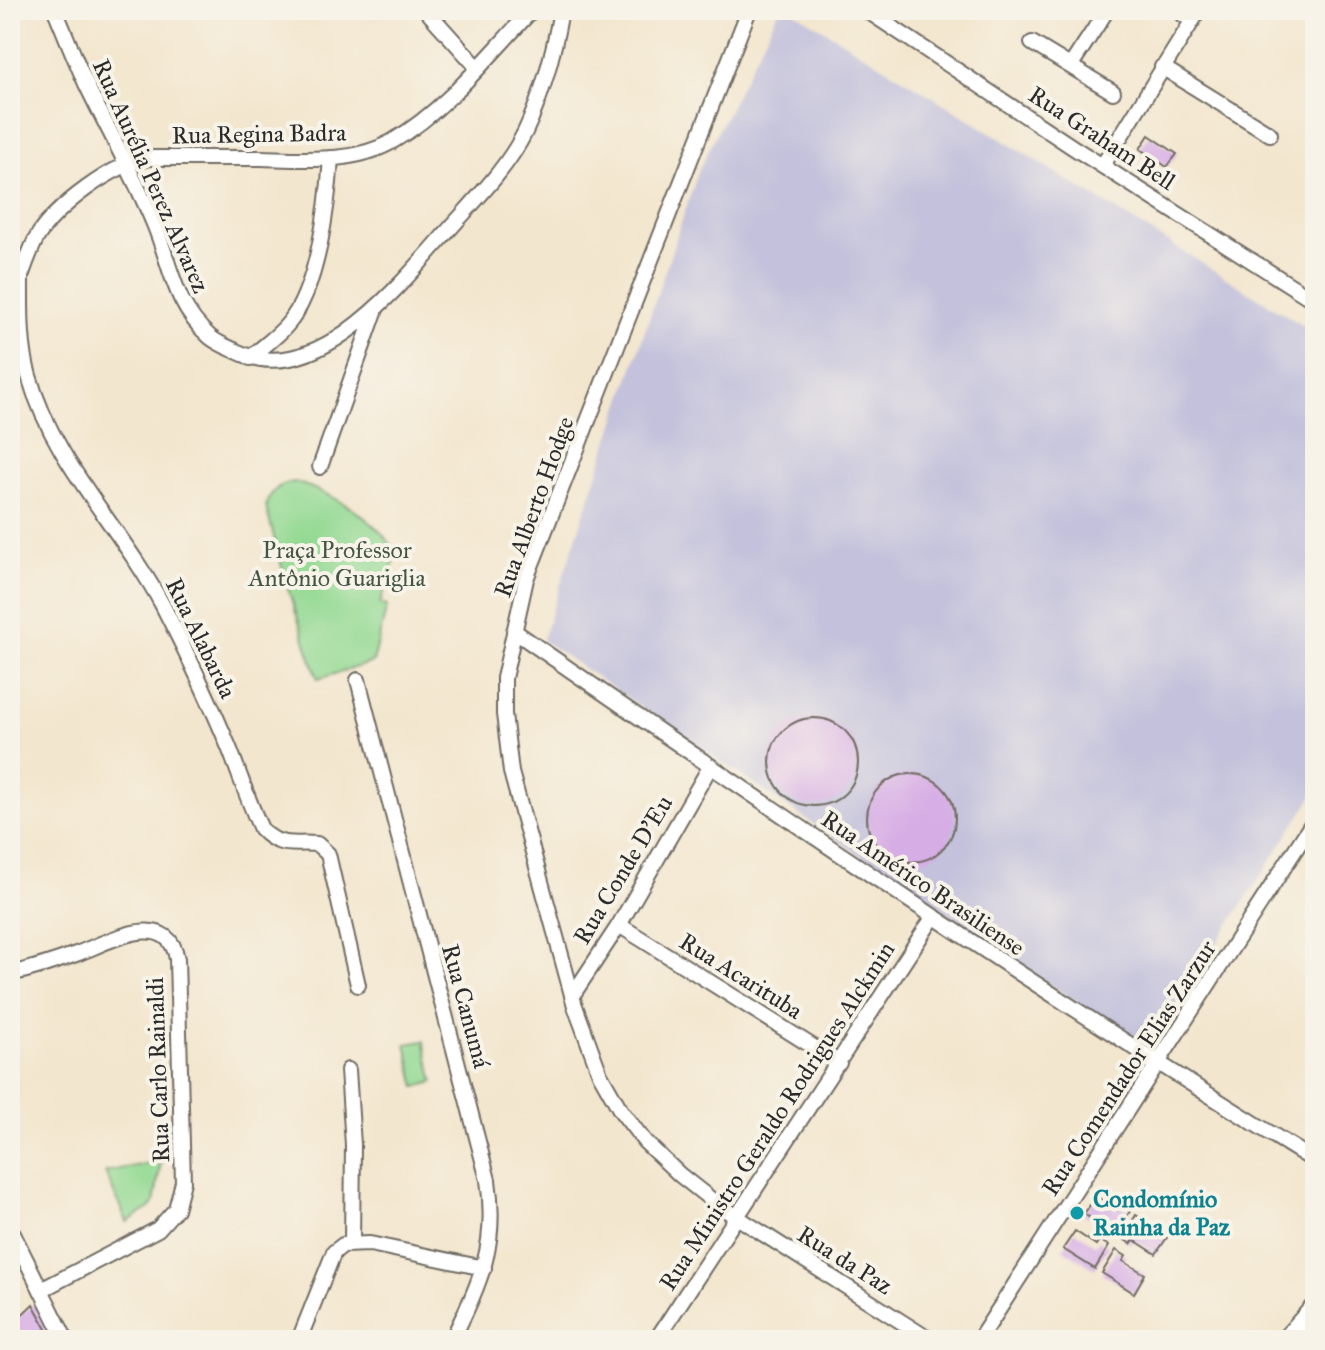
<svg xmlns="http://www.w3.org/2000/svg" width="1325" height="1350" viewBox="0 0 1325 1350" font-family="'IM FELL Great Primer',serif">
<rect width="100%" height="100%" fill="#f7f3e8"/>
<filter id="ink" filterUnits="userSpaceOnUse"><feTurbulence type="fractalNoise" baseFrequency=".0125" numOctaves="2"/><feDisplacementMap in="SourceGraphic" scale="16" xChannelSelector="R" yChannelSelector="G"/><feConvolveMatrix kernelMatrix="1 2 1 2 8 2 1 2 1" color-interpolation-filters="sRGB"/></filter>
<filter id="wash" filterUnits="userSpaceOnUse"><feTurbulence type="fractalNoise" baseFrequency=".006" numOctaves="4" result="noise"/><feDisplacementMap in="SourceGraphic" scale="32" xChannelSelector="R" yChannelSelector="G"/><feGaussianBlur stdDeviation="1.8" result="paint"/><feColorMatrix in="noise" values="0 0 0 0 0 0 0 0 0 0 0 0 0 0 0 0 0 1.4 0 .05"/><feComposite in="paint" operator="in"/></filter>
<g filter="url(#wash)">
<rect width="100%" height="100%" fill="#f3e6ce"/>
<polygon fill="#c3c1db" points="779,10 792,10 1315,333 1315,793 1147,1050 542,640 699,169"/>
<g fill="#93d992" stroke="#5f825e" stroke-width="2">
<path d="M295,482C335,495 374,517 397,553L380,604L387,606L373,662L318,679L287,586L266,507C269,492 280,483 295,482Z"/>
<polygon points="424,1041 434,1082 416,1087 406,1044"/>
<polygon points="161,1161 154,1203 150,1208 127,1222 105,1172"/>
</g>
<g id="blocks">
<g fill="#d7ade5">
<polygon points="1149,135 1177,154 1167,167 1140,149"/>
<circle cx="814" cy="762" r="44"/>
<circle cx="911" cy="818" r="44"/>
<polygon points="1096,1196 1117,1210 1120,1205 1130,1211 1116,1234 1084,1214"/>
<polygon points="1136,1215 1168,1236 1156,1254 1134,1240 1131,1244 1122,1238"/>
<polygon points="1075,1231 1096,1245 1099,1240 1109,1246 1095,1269 1063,1249"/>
<polygon points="1116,1250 1126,1256 1123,1261 1145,1274 1134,1293 1102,1273"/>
<polygon points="33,1304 53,1340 10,1340 10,1326"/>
</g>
</g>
</g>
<g filter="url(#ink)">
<use href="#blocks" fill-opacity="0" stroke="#716c64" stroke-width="2"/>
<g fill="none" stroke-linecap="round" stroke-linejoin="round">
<defs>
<g id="street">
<path d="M55,10C66,36 76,62 88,88C110,133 135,178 154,224C172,267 173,304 210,337C217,343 227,347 236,351C316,391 400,285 447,232C475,200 506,170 525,132C543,94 554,51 561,10"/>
<polyline points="426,10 478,68"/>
<polyline points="749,10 526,579 504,678 504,714 511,772 575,1006 600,1074 621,1111 645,1142 680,1175 718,1205 930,1340"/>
<polyline points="866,10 1074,148 1315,301"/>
<polyline points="1176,10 1192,20"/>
<polyline points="1032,43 1113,92"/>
<polyline points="1071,65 1107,10"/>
<polyline points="1162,67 1270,134"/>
<polyline points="1103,165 1199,10"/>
<path d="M21,279C21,311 20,345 29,376C54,464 121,527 163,606C187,653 210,701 230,750C240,776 249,803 261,829C280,849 292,842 317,844L328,854L358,985"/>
<path d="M10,309C18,286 25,261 36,239C53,208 115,162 150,158C187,158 224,158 261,158C304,159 354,164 393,141C447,109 489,55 532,10"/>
<path d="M250,358C262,347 277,337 287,325C318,291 328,203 331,158"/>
<polyline points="320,467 376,309"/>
<path d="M514,631C777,813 1042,993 1315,1161"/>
<path d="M358,680L488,1180C498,1247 480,1282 452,1340"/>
<polyline points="619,925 839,1063"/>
<path d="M10,974C32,969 55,962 76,954C105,944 168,906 177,959L183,1182L176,1209L158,1229L41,1290"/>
<polyline points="572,996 619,925 710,767"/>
<polyline points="348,1070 353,1145 352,1243"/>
<polyline points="10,1228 66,1340"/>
<polyline points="299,1340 334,1252 343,1245 370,1244 484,1268"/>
<polyline points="656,1340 934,916"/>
<polyline points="979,1340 1315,819"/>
</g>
<polyline id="primary" points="1289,1340 1315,1311"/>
</defs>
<use href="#street" stroke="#716c64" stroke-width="18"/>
<use href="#primary" stroke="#716c64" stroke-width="28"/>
<use href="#street" stroke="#fff" stroke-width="14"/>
<use href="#primary" stroke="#fff" stroke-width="24"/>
</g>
</g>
<circle fill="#0f9aa8" stroke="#f7f3e8" stroke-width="3" cx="1077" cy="1213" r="8"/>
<g text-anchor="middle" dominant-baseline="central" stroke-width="8" stroke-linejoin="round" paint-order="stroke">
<g font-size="24" fill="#2b2b2b" stroke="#f7f3e8">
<text transform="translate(259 134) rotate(-1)">Rua Regina Badra</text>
<text transform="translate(1102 138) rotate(33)">Rua Graham Bell</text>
<text transform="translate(151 176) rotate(66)">Rua Aurélia Perez Alvarez</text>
<text transform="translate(534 507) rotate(-70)">Rua Alberto Hodge</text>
<text transform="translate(201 638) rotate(64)">Rua Alabarda</text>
<text transform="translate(623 870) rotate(-59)">Rua Conde D'Eu</text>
<text transform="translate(923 883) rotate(34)">Rua Américo Brasiliense</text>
<text transform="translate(741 976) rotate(32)">Rua Acarituba</text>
<text transform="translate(466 1006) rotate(75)">Rua Canumá</text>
<text transform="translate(1129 1068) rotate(-57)">Rua Comendador Elias Zarzur</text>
<text transform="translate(158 1070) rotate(-92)">Rua Carlo Rainaldi</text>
<text transform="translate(777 1116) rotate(-57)">Rua Ministro Geraldo Rodrigues Alckmin</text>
<text transform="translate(845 1260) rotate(32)">Rua da Paz</text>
</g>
<g font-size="24" fill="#455645" stroke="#f7f3e8">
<text x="337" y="550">Praça Professor<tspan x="337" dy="28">Antônio Guariglia</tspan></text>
</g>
<g font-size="24" font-weight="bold" fill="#0d838f" stroke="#f7f3e8" text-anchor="start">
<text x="1093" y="1199">Condomínio<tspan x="1093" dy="28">Rainha da Paz</tspan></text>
</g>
</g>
<rect width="1325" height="1350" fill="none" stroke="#f7f3e8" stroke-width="40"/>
</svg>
